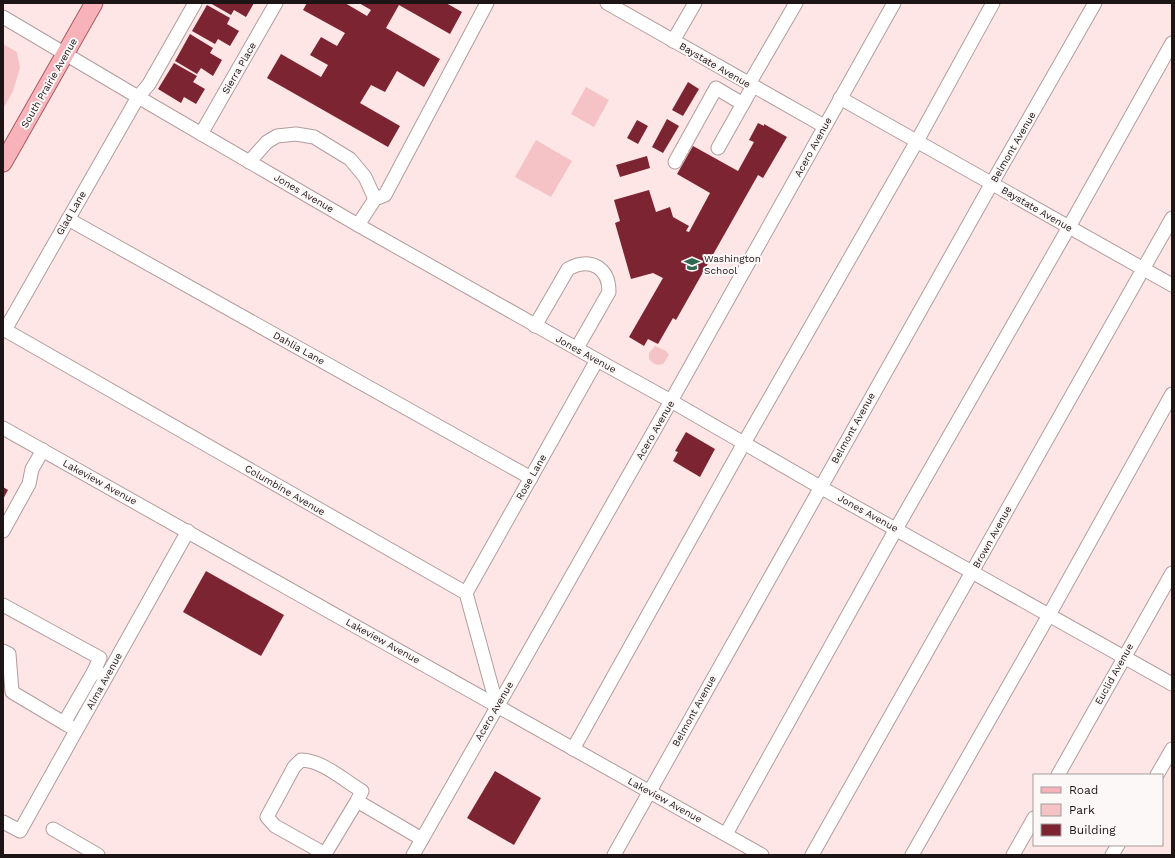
<svg xmlns="http://www.w3.org/2000/svg" width="1175" height="858" viewBox="0 0 1175 858" font-family="'Work Sans',sans-serif">
<rect width="100%" height="100%" fill="#fee6e7"/>
<g fill="#f5c3c5">
<polygon points="3,44 17,52 20,68 13,91 3,109"/>
<polygon points="586,87 609,100 594,127 571,114"/>
<polygon points="536,140 572,161 551,197 515,177"/>
<path d="M655,346L666,351L669,355L663,364C657,366 653,364 649,359V353Z"/>
</g>
<g fill="#7c2432">
<polygon points="210,3 254,3 246,17 234,10 231,15"/>
<polygon points="307,3 345,3 367,16 371,10 359,3 446,3 462,12 450,34 399,5 386,28 440,59 424,87 397,71 385,92 371,85 360,103 400,126 388,147 267,78 281,54 321,77 328,65 310,55 321,37 337,46 345,33 303,10"/>
<polygon points="207,5 230,18 227,24 239,31 230,46 218,39 215,44 192,31"/>
<polygon points="190,34 213,48 210,53 222,60 213,76 201,68 197,74 175,61"/>
<polygon points="174,63 197,76 193,82 205,89 196,104 184,97 181,103 158,89"/>
<polygon points="688,82 699,89 683,116 672,110"/>
<polygon points="667,119 679,126 663,153 652,147"/>
<polygon points="637,120 648,126 638,144 627,138"/>
<polygon points="758,123 764,126 764,124 787,137 763,178 758,175 676,320 673,318 658,344 648,339 644,346 629,337 663,278 653,273 631,279 615,223 620,221 614,200 649,190 656,212 670,207 673,217 689,226 686,231 689,232 710,193 677,174 693,146 738,171 754,142 749,140"/>
<polygon points="647,156 650,168 620,177 616,165"/>
<polygon points="686,432 715,449 700,477 673,461 678,452 675,451"/>
<polygon points="3,487 8,490 3,499"/>
<polygon points="206,571 284,615 261,656 183,612"/>
<polygon points="495,771 541,798 514,845 467,818"/>
</g>
<g fill="none" stroke-linecap="round" stroke-linejoin="round">
<defs>
<g id="minor">
<polyline points="607,3 824,126"/>
<polyline points="3,17 138,97 358,225 597,360 671,401 820,487 1172,684"/>
<polyline points="673,41 695,3"/>
<polyline points="749,84 796,3"/>
<polyline points="840,98 1172,285"/>
<polyline points="201,134 276,3"/>
<polyline points="718,148 753,86"/>
<polyline points="249,162 267,142 277,136 296,134 314,137 350,159 365,177 375,199"/>
<polyline points="675,162 716,88 743,104"/>
<polyline points="68,219 531,478"/>
<polyline points="358,225 375,199 385,195 487,3"/>
<path d="M535,326L568,269C590,257 609,267 609,292L577,348"/>
<polyline points="3,330 5,330 466,593 497,706"/>
<polyline points="5,330 138,97 149,84 195,3"/>
<polyline points="3,428 762,855"/>
<polyline points="3,531 29,484 32,469 43,450"/>
<polyline points="466,593 597,360"/>
<polyline points="3,605 100,658 94,671"/>
<polyline points="3,651 9,654 12,692 64,723"/>
<polyline points="71,727 64,723 94,671 101,674"/>
<polyline points="573,749 744,443 917,141 993,3"/>
<polyline points="1058,775 1172,573"/>
<polyline points="1157,775 1172,749"/>
<path d="M357,801L362,791C345,781 322,760 301,760L294,767L267,817L275,826L325,854L357,801L422,839"/>
<polyline points="3,822 20,831 188,531"/>
<polyline points="53,829 98,855"/>
<polyline points="726,834 896,529 1069,227 1172,43"/>
<polyline points="413,855 671,401 894,3"/>
<polyline points="614,855 992,183 1095,3"/>
<polyline points="812,855 1172,218"/>
<polyline points="912,855 1049,615 1172,394"/>
<polyline points="1013,855 1034,818"/>
<polyline points="1112,855 1118,845"/>
</g>
<polyline id="major" points="3,163 94,3"/>
</defs>
<use href="#minor" stroke="#b29c9d" stroke-width="15"/>
<use href="#major" stroke="#a95a62" stroke-width="19"/>
<use href="#minor" stroke="#fff" stroke-width="13"/>
<use href="#major" stroke="#f8b2b9" stroke-width="17"/>
</g>
<defs>
<symbol id="school-bare" viewBox="-9 -9 18 18"><path d="M0-5L7-2L0 1L-7-2ZM-4 1L0 2.5L4 1V4Q0 6-4 4Z" fill="#2f6952" stroke="#fdf8f8" stroke-width="2.5" paint-order="stroke"/></symbol>
</defs>
<g fill-rule="evenodd">
<use href="#school-bare" x="681" y="253" width="22" height="22"/>
</g>
<g text-anchor="middle" dominant-baseline="central" stroke-width="4" stroke-linejoin="round" paint-order="stroke">
<g font-size="10" fill="#1d1515" stroke="#fdf8f8">
<text transform="translate(715 65) rotate(30)">Baystate Avenue</text>
<text transform="translate(239 68) rotate(-60)">Sierra Place</text>
<text transform="translate(49 83) rotate(-60)">South Prairie Avenue</text>
<text transform="translate(813 147) rotate(-61)">Acero Avenue</text>
<text transform="translate(1013 147) rotate(-60)">Belmont Avenue</text>
<text transform="translate(304 193) rotate(30)">Jones Avenue</text>
<text transform="translate(1037 209) rotate(30)">Baystate Avenue</text>
<text transform="translate(71 213) rotate(-60)">Glad Lane</text>
<text transform="translate(299 348) rotate(29)">Dahlia Lane</text>
<text transform="translate(586 354) rotate(29)">Jones Avenue</text>
<text transform="translate(853 428) rotate(-61)">Belmont Avenue</text>
<text transform="translate(655 430) rotate(-60)">Acero Avenue</text>
<text transform="translate(531 477) rotate(-60)">Rose Lane</text>
<text transform="translate(100 482) rotate(29)">Lakeview Avenue</text>
<text transform="translate(285 490) rotate(30)">Columbine Avenue</text>
<text transform="translate(868 513) rotate(29)">Jones Avenue</text>
<text transform="translate(992 537) rotate(-61)">Brown Avenue</text>
<text transform="translate(383 641) rotate(29)">Lakeview Avenue</text>
<text transform="translate(1114 674) rotate(-61)">Euclid Avenue</text>
<text transform="translate(104 681) rotate(-61)">Alma Avenue</text>
<text transform="translate(494 711) rotate(-60)">Acero Avenue</text>
<text transform="translate(694 711) rotate(-61)">Belmont Avenue</text>
<text transform="translate(665 800) rotate(29)">Lakeview Avenue</text>
</g>
<g font-size="10" fill="#1d1515" stroke="#fdf8f8" text-anchor="start">
<text x="704" y="258">Washington<tspan x="704" dy="12">School</tspan></text>
</g>
</g>
<rect width="1175" height="858" fill="none" stroke="#1d1515" stroke-width="8"/>
<rect x="1033" y="774" width="130" height="72" fill="#fdf8f8" stroke="#a39d9d"/>
<rect x="1041" y="787" width="20" height="6" fill="#f8b2b9" stroke="#a39d9d"/>
<text x="1069" y="794" font-size="12" fill="#1d1515">Road</text>
<rect x="1041" y="804" width="20" height="12" fill="#f5c3c5" stroke="#a39d9d"/>
<text x="1069" y="814" font-size="12" fill="#1d1515">Park</text>
<rect x="1041" y="824" width="20" height="12" fill="#7c2432" stroke="#a39d9d"/>
<text x="1069" y="834" font-size="12" fill="#1d1515">Building</text>
</svg>
